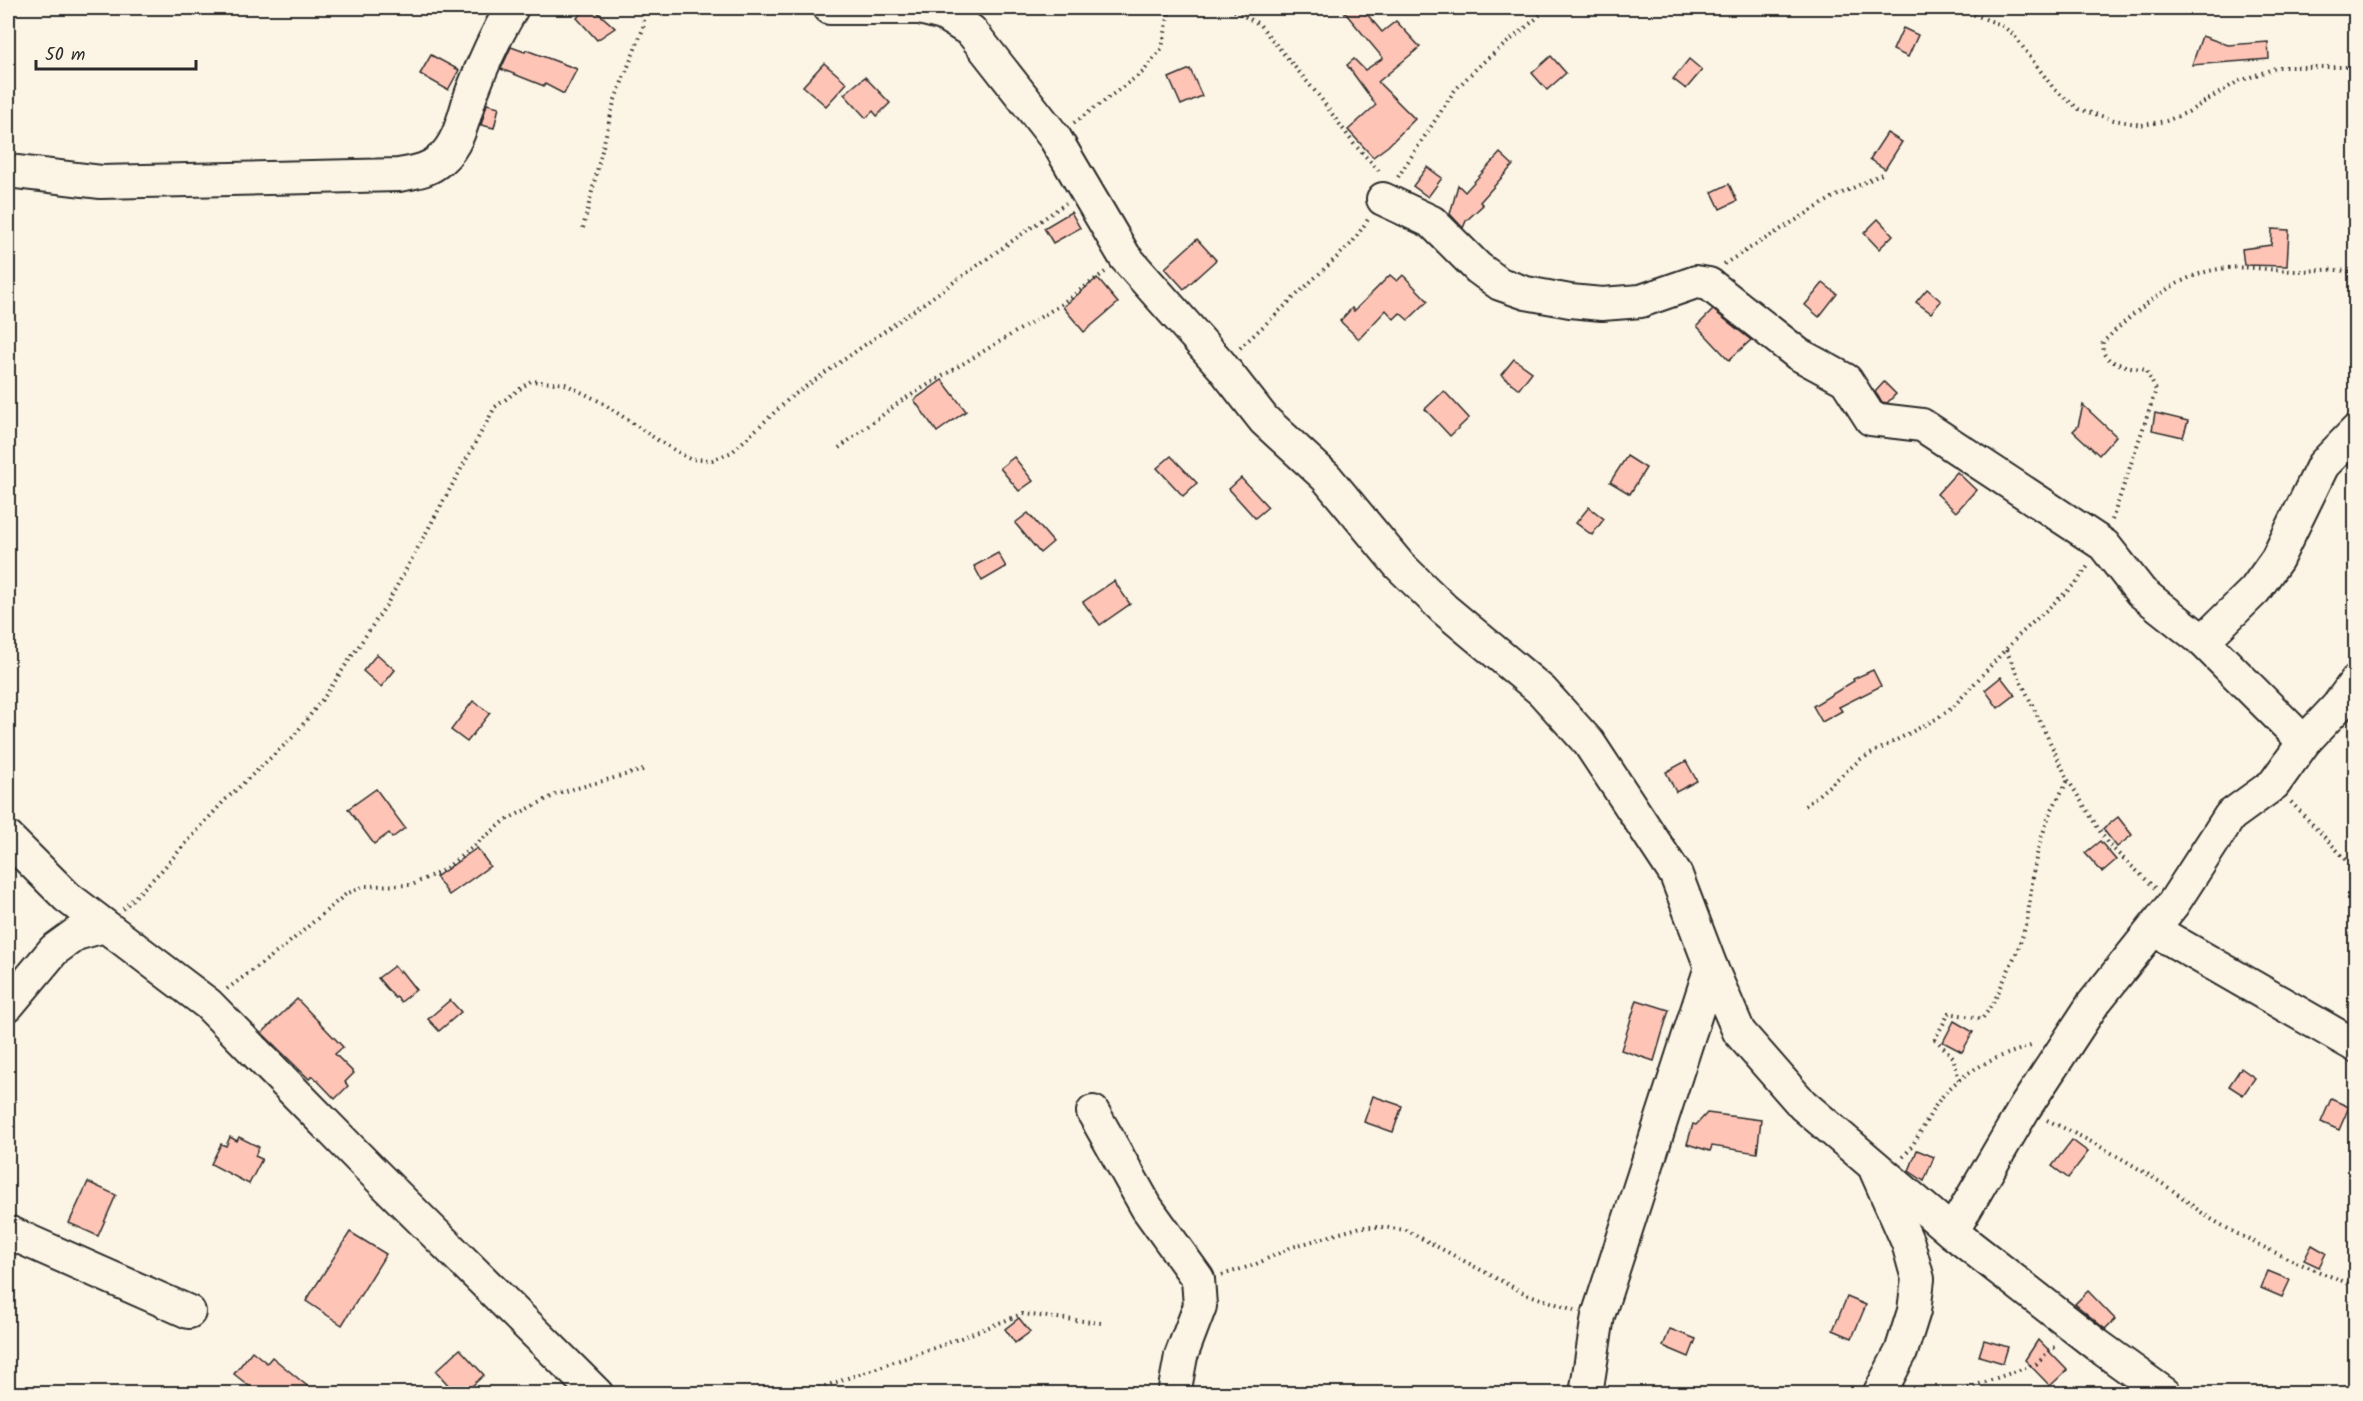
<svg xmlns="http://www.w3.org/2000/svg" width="2363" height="1401" viewBox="0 0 2363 1401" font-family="Kalam,sans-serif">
<rect width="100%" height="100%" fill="#fcf5e5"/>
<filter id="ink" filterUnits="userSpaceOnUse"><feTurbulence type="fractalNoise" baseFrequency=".0167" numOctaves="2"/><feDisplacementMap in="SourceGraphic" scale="12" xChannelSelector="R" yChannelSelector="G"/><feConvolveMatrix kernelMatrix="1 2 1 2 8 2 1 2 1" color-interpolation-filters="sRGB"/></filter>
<g filter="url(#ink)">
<g fill="#fec4b6" stroke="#2b2b2b" stroke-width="1.5">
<polygon points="586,8 593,8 615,28 597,40 577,18"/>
<polygon points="1341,8 1362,8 1382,32 1396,21 1420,47 1378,82 1415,119 1388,146 1373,157 1348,130 1376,105 1347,65 1354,59 1365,70 1383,58"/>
<polygon points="1903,28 1918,35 1908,57 1893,50"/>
<polygon points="2202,36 2228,45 2268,42 2269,59 2192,65"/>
<polygon points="511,47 525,52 526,50 577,69 564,94 545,84 544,86 501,69"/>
<polygon points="431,55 459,70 448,90 420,74"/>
<polygon points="1551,56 1566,73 1547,90 1532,73"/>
<polygon points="1689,59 1702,70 1686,89 1673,79"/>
<polygon points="824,63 847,83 826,106 803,86"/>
<polygon points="1190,69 1202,96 1181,105 1169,78"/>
<polygon points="865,77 890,103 877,116 873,111 866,118 844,94"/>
<polygon points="487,104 499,107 494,128 481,125"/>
<polygon points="1887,133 1902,142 1885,169 1870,159"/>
<polygon points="1500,153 1513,165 1480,202 1483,205 1466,221 1463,228 1450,214 1458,185 1465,192"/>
<polygon points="1427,167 1442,178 1428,197 1413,186"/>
<polygon points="1729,184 1737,201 1720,209 1712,192"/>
<polygon points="1071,212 1080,228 1053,243 1044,228"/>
<polygon points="1878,219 1893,235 1879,249 1864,233"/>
<polygon points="2272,229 2289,230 2287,266 2244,265 2242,249 2271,245"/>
<polygon points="1197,239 1216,260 1184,289 1165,268"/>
<polygon points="1390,275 1397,281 1403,275 1428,301 1408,320 1400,313 1394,319 1386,310 1359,339 1340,321 1352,308 1354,311"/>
<polygon points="1097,278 1118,303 1084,332 1063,307"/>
<polygon points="1823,283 1837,294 1819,317 1805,305"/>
<polygon points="1927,289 1941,301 1931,313 1916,302"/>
<polygon points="1713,310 1751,340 1729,360 1697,326"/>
<polygon points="1514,359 1532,372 1519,389 1501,375"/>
<polygon points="942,380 966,411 937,432 914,400"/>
<polygon points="1884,382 1896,394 1887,403 1882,402 1875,392"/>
<polygon points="1444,391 1469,418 1450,436 1425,409"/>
<polygon points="2083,405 2116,436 2099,455 2073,431 2078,426"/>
<polygon points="2155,413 2188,421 2183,437 2152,430"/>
<polygon points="1171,456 1197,483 1183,496 1157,468"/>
<polygon points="1627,456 1646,468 1630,494 1610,482"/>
<polygon points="1014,457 1033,481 1019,491 1000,468"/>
<polygon points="1957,472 1976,490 1956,512 1937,494"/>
<polygon points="1241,478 1268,507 1255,518 1229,489"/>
<polygon points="1589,507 1604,519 1592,535 1576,523"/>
<polygon points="1028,513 1053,542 1040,553 1015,523"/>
<polygon points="998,553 1006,567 982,581 974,566"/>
<polygon points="1114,581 1130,604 1100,625 1083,602"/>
<polygon points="377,654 395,670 381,687 363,671"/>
<polygon points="1873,670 1881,686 1839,707 1842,711 1822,722 1813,706 1854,681 1853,679"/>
<polygon points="2001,677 2015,695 1998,708 1985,690"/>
<polygon points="473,701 490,713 467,742 451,730"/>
<polygon points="1686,761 1697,781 1676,792 1666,772"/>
<polygon points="376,789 405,828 392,838 389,833 374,844 348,809"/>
<polygon points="2118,817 2132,835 2117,847 2103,829"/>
<polygon points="2100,841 2116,860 2102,872 2085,853"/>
<polygon points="477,848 490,866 449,895 436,877"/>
<polygon points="394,966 399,972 401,971 416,990 401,1002 397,997 395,998 378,978"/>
<polygon points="297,999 343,1047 335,1054 354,1073 345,1082 348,1086 335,1099 313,1076 309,1079 262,1033"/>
<polygon points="450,1000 461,1012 439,1031 428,1019"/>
<polygon points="1637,1000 1669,1010 1654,1061 1621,1050"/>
<polygon points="1954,1021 1973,1032 1962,1052 1943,1042"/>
<polygon points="2241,1068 2255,1078 2243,1095 2229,1086"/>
<polygon points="1373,1096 1402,1106 1393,1132 1364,1122"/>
<polygon points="2331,1099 2349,1107 2339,1130 2321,1122"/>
<polygon points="1707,1113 1761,1120 1757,1153 1712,1146 1710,1151 1687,1144 1693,1124 1696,1125"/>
<polygon points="230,1137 237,1141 239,1137 259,1147 255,1156 262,1159 249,1184 211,1164 221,1144 226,1146"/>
<polygon points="2072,1140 2088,1152 2068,1178 2052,1166"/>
<polygon points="1917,1150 1934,1157 1924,1181 1909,1171"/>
<polygon points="88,1182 116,1195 98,1236 69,1223"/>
<polygon points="350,1232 386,1254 342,1325 306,1301"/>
<polygon points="2312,1245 2326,1253 2319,1267 2304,1260"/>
<polygon points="2268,1271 2290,1280 2282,1297 2261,1288"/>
<polygon points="2088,1291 2115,1319 2105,1329 2075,1304"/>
<polygon points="1847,1297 1866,1305 1852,1338 1833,1330"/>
<polygon points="1019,1318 1030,1332 1015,1343 1005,1329"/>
<polygon points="1670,1329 1696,1339 1689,1357 1663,1346"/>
<polygon points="1984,1340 2008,1347 2003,1363 1979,1356"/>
<polygon points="2038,1340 2067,1370 2050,1386 2025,1360"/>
<polygon points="460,1349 484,1375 463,1394 456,1394 436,1371"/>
<polygon points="252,1351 267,1363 272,1357 317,1394 259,1394 234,1374"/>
</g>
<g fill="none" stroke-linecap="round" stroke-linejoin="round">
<defs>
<g id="minor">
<polyline points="830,8 920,8 943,14 971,31 1055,138 1125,257 1221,365 1264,420 1326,477 1399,565 1444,609 1542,691 1589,743 1676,875 1711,967 1739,1032 1803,1105 1952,1232 2097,1345 2165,1394"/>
<path d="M8,171L101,182L399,175C415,172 428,171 441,159C460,143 464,114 472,92C483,63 496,35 512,8"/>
<polyline points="1383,199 1432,222 1478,268 1500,284 1526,293 1570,301 1602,304 1641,301 1696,282 1709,284 1798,354 1846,380 1871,419 1922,425 2104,545 2141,592 2203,641 2304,742"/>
<polyline points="2203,641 2255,590 2277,559 2323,465 2356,431"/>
<polyline points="8,838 67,897 208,1004 371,1170 597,1394"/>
<polyline points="2154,930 2356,1046"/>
<polyline points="8,1005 54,950 76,934 104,926"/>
<polyline points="1093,1112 1147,1208 1198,1279 1200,1306 1181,1356 1174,1394"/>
<polyline points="1876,1171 1908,1243 1918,1279 1914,1311 1901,1352 1879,1394"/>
<polyline points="8,1232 189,1312"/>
<polyline points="1952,1232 2024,1109 2093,1004 2173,904 2230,816 2274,784 2304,742 2337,707 2356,681"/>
<polyline points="1586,1394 1598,1316 1711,967"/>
</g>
</defs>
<use href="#minor" stroke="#2b2b2b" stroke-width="36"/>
<g stroke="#2b2b2b" stroke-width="4" stroke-dasharray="1.5 4.5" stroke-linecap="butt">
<polyline points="1229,8 1259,24 1319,96 1354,144 1381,173"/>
<polyline points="1957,8 2001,25 2013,34 2054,89 2079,109 2114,120 2142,125 2166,121 2188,112 2237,82 2278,67 2356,67"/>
<polyline points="1074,123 1143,72 1162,48 1170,8"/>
<polyline points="1398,177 1455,90 1481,64 1537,18 1546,8"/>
<polyline points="583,228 614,102 643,29 644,17 637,8"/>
<polyline points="1724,264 1832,198 1882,174"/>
<polyline points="1240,348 1352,243 1369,218"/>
<polyline points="839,448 901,401 1057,307 1105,272"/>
<path d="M2112,520L2156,390L2146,370C2129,366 2098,365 2103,342C2137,310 2178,272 2227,268C2248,266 2271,270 2292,271C2314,272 2334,266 2356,274"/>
<polyline points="2006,650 2068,780 2108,844 2155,888"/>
<polyline points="2291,802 2356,870"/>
<polyline points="1805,806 1861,759 1936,719 1952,708 2017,637 2076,583 2088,566"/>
<polyline points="123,909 162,870 223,802 293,737 325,696 387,604 495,407 531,381 565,384 601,402 659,441 690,459 712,460 732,452 791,397 1066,203"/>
<polyline points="227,989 284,947 346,894 365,886 412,885 445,869 506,820 559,793 643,770"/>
<polyline points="1959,1080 1953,1057 1935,1039 1949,1013 1982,1019 1993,1004 2018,949 2027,922 2034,868 2039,845 2050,813 2068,780"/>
<path d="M2047,1120C2088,1139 2128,1161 2166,1186C2182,1196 2195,1209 2211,1219C2257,1246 2305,1267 2356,1286"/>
<path d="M1903,1157C1919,1140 1927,1116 1941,1098C1965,1068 1999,1056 2034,1045"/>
<polyline points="1222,1275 1254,1265 1292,1247 1361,1227 1382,1227 1406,1230 1524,1293 1574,1310"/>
<polyline points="802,1394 940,1346 1022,1314 1101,1323"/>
<polyline points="1951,1394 2036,1364 2052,1348 2057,1347"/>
<polyline points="2354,1394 2356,1392"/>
</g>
<use href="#minor" stroke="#fcf5e5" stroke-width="32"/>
</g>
</g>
<rect width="2363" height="1401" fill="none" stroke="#fcf5e5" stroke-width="30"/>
<rect x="15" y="15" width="2333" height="1371" fill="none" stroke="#2b2b2b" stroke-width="2" filter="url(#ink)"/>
<path d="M36 60v9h160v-9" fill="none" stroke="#2b2b2b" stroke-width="3"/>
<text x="45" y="60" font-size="18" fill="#2b2b2b" stroke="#fcf5e5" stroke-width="4.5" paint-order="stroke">50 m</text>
</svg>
